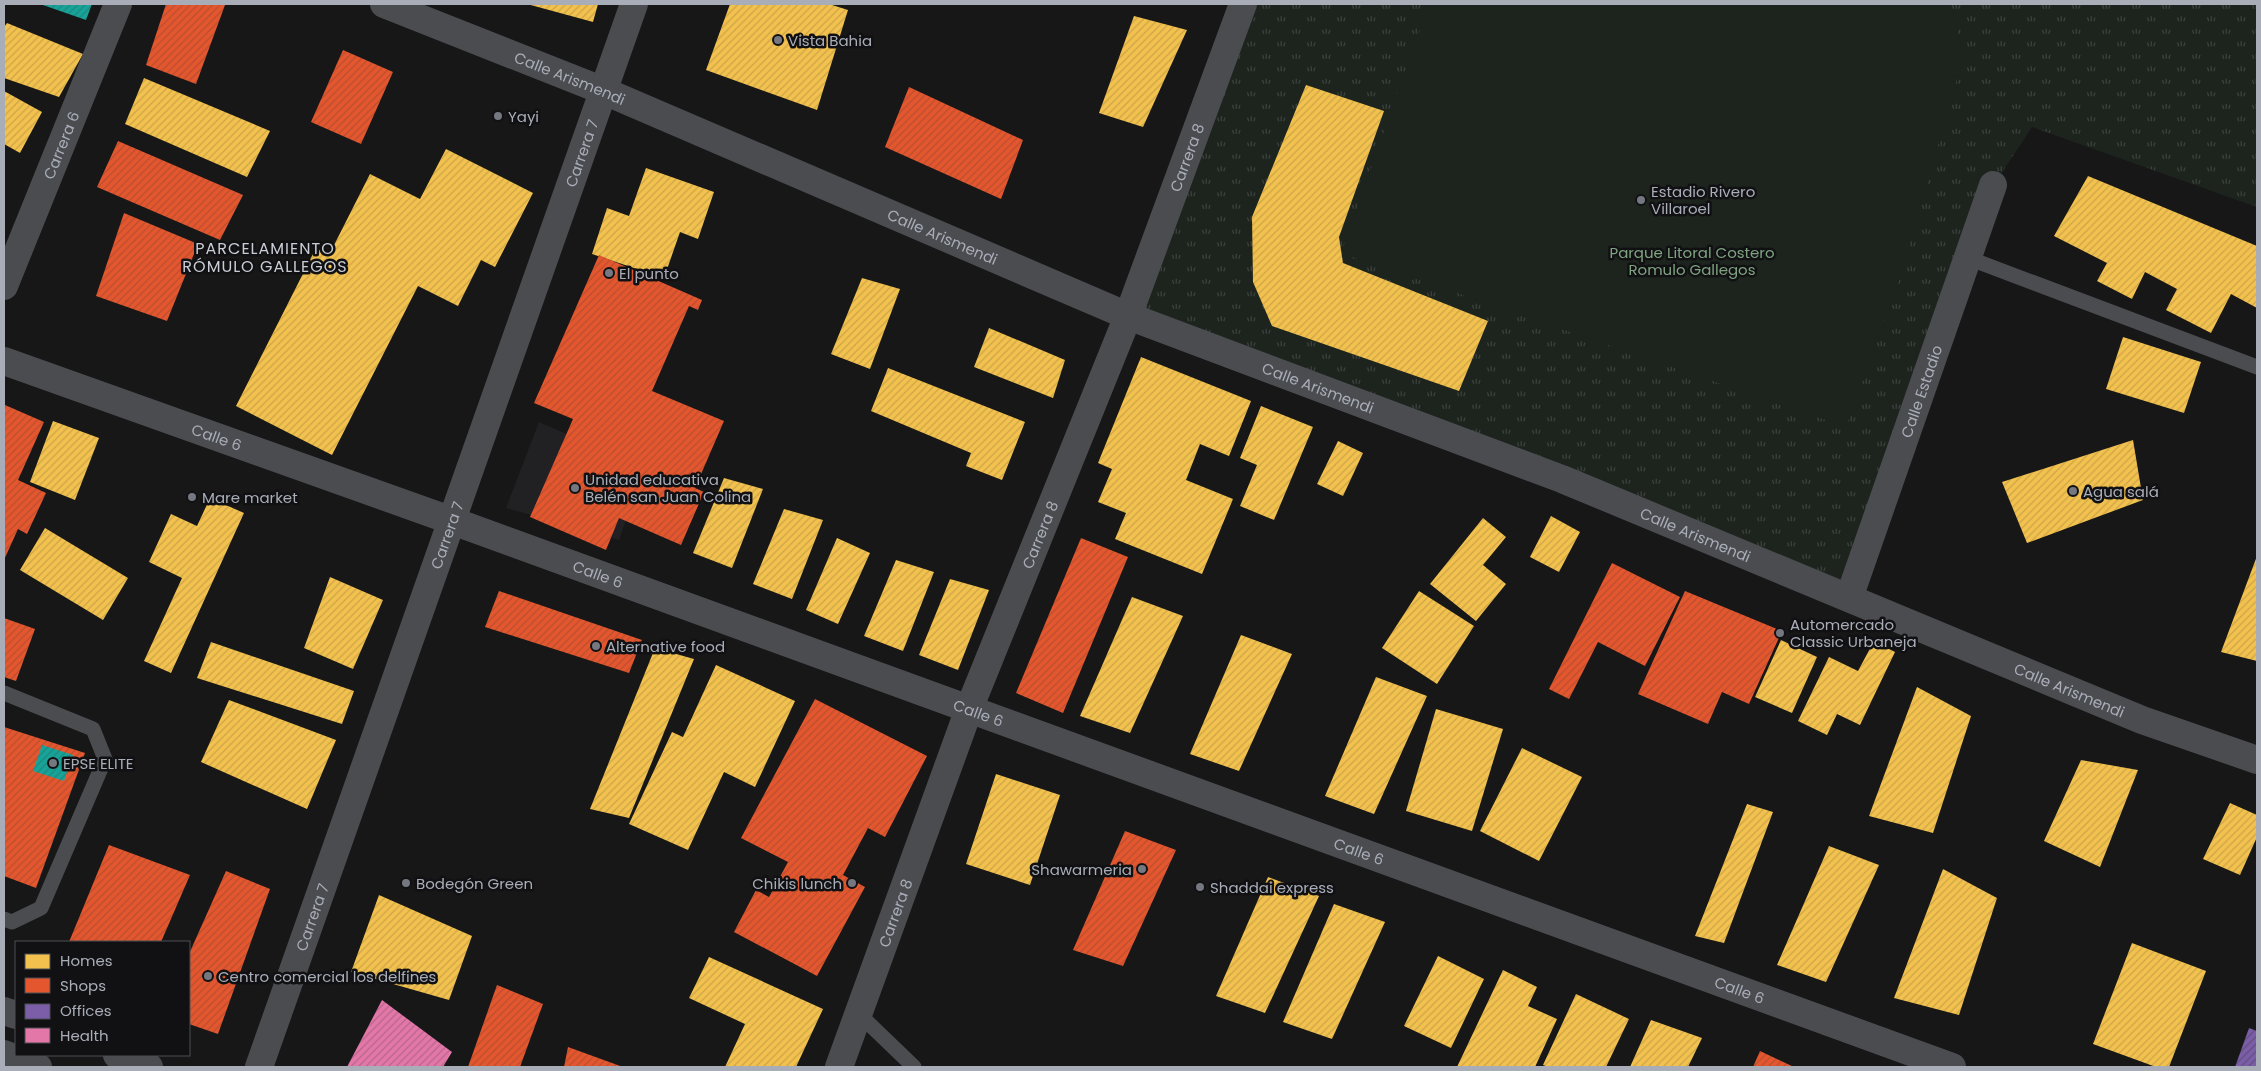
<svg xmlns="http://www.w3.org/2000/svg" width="2261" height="1071" viewBox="0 0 2261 1071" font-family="Poppins,sans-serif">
<defs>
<pattern id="park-tufts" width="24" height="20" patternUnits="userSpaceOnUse" patternTransform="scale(1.25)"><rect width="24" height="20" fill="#1d241e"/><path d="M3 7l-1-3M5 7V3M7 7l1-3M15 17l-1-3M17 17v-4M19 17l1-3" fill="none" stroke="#3b413d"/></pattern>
<pattern id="homes-hatch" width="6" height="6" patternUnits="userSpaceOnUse" patternTransform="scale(1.25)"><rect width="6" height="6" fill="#f2c14e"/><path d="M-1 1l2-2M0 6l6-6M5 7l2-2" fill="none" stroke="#cca549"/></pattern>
<pattern id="shops-hatch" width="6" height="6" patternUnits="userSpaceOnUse" patternTransform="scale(1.25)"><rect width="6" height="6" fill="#e4572e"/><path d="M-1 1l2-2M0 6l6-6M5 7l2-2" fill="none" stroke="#b84e30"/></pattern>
<pattern id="offices-hatch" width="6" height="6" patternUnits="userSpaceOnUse" patternTransform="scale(1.25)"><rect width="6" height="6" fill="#7b5ea7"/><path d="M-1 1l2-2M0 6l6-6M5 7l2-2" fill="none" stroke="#614f80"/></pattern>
<pattern id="health-hatch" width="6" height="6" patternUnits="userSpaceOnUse" patternTransform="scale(1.25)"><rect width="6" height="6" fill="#e377a8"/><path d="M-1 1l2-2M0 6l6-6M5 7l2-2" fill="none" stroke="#b7668c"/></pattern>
<pattern id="public-hatch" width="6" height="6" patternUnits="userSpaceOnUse" patternTransform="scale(1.25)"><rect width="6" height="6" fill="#17a398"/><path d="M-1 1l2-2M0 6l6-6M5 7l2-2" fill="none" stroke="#1e8780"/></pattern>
</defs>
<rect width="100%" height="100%" fill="#171717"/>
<polygon fill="#212123" points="539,422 644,468 619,540 506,508"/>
<polygon fill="url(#park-tufts)" points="1246,4 2257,4 2257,207 2032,127 1993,186 1849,598 1128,316"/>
<polygon fill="#1d241e" points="1429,4 1950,4 1964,54 1900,278 1846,427 1341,253"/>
<g fill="url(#homes-hatch)">
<polygon points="527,4 598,4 593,22"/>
<polygon points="730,4 829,4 848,10 817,110 706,70"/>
<polygon points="1134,16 1187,30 1143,127 1099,113"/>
<polygon points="7,23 83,54 59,97 4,78 4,27"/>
<polygon points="144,78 270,131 247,177 125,124"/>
<polygon points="1306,85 1384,111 1339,237 1343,263 1488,321 1459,391 1272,326 1253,282 1252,217"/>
<polygon points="4,91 42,112 20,153 4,144"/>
<polygon points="446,149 533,193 495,267 481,260 458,306 418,286 332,455 236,406 316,248 329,255 370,174 420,199"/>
<polygon points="646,168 714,192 698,239 680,232 664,278 592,254 607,208 629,216"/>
<polygon points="2088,176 2257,246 2257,308 2231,294 2211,333 2166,310 2177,289 2145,272 2132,299 2097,281 2107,263 2054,236"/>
<polygon points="862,278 900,289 870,369 831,354"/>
<polygon points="989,328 1065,360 1053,398 974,367"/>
<polygon points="2123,337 2201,362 2184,413 2106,389"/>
<polygon points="1141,357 1251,401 1229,456 1200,444 1186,480 1233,499 1202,574 1115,539 1126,513 1098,502 1112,469 1098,463"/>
<polygon points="888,368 1025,422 1002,480 966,466 971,453 871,411"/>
<polygon points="1261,406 1313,427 1274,520 1240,506 1257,465 1240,458"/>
<polygon points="53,421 99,438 75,500 30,482"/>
<polygon points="2133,440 2143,500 2027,543 2002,482"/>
<polygon points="1338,441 1363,453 1343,496 1317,484"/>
<polygon points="724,478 763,489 732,568 693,553"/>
<polygon points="210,498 244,513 171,673 144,661 182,578 149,562 171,514 197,526"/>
<polygon points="784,509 823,520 792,599 753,584"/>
<polygon points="1551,516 1580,532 1559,572 1530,557"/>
<polygon points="1483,518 1506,537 1483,565 1506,584 1476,621 1430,584"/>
<polygon points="45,528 128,578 103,620 20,570"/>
<polygon points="837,538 870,553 838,624 806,610"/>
<polygon points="2257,556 2257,661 2221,652"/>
<polygon points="896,560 934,572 903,651 864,636"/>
<polygon points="330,577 383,600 353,669 304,648"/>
<polygon points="950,579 989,590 958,670 919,655"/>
<polygon points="1419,591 1474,626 1437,684 1382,648"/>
<polygon points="1132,597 1183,616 1130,733 1080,716"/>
<polygon points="1241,635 1292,654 1239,771 1190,754"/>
<polygon points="1781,640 1817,657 1792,713 1755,697"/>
<polygon points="1874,641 1895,652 1860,725 1837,714 1827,735 1798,721 1829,657 1858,671"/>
<polygon points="211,642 354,691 342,724 197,678"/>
<polygon points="655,648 694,659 629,818 590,809"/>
<polygon points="716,665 795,701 755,787 724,772 688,850 629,824 672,732 683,737"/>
<polygon points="1376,677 1427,696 1374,814 1325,796"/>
<polygon points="1917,687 1971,716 1933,833 1869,816"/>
<polygon points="229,700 336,740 307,809 201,762"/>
<polygon points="1436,709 1503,729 1472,831 1406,811"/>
<polygon points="1522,748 1582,777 1539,861 1480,831"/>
<polygon points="2081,760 2138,770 2100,867 2044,841"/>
<polygon points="996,774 1060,795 1030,885 966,864"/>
<polygon points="2230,803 2257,815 2257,837 2240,875 2203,859"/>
<polygon points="1747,804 1773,812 1724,943 1695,936"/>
<polygon points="1829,846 1879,865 1826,982 1777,965"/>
<polygon points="1943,869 1997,898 1959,1015 1894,998"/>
<polygon points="1268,877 1319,896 1265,1013 1216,996"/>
<polygon points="379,895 472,936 449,1000 351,972"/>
<polygon points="1334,904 1385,922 1332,1039 1283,1022"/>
<polygon points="2132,943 2206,971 2169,1067 2156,1067 2093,1044"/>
<polygon points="1438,956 1484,979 1451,1048 1404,1026"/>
<polygon points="709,957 823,1009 796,1067 725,1067 745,1024 689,998"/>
<polygon points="1503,970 1537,987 1528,1006 1557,1019 1535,1067 1457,1067"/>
<polygon points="1576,994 1629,1019 1606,1067 1548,1067 1543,1065"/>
<polygon points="1651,1020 1702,1038 1688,1067 1630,1067"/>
</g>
<g fill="url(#shops-hatch)">
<polygon points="166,4 225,5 196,84 146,65"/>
<polygon points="343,50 393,72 361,144 311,122"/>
<polygon points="909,87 1023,140 1001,199 885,147"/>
<polygon points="118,141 243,195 220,240 97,187"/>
<polygon points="124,213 198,244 167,321 96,296"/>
<polygon points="599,255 702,300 698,310 689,306 652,391 724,421 695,488 704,492 681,545 619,518 606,550 530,517 573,419 534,403"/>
<polygon points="5,405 44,422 18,480 46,493 27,534 18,529 4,560"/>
<polygon points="1081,538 1128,557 1063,713 1016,693"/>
<polygon points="1612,563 1680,597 1645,666 1598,642 1569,699 1549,689"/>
<polygon points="499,591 642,640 629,673 485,627"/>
<polygon points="1685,591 1782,631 1749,704 1722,692 1708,724 1638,694"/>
<polygon points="4,618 35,629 16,681 4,677"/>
<polygon points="815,699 927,756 885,837 868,828 843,875 865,887 817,976 734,932 756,890 769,897 788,862 741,838"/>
<polygon points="4,727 85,753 36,888 4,876"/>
<polygon points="1125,831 1176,850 1123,966 1073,950"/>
<polygon points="109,845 190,875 161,942 69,942"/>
<polygon points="226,871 270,889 218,1034 189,1024 189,954"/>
<polygon points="497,985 543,1004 520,1067 468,1067"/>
<polygon points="568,1047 623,1067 564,1067"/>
<polygon points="1760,1051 1794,1067 1753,1067"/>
</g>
<polygon fill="url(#offices-hatch)" points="2249,1028 2257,1031 2257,1067 2235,1067"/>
<polygon fill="url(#health-hatch)" points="382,1000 452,1052 443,1067 347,1067"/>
<g fill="url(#public-hatch)">
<polygon points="40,4 92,4 86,20"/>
<polygon points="42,745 73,755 64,781 33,771"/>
</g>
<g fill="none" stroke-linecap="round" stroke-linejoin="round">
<g stroke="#4b4c50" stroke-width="15">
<polyline points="1968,258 2257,367"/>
<polyline points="4,693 93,729 105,759 41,908 12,922 4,919"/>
<polyline points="859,1014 914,1067"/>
</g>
<g stroke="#4b4c50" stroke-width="28">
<path id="s1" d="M384,4L604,91L1128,316L1562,479L2142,720L2257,760"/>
<path id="s2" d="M4,286L118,4"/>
<path id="s3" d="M4,361L450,520L1952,1067"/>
<path id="s4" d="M1849,598L1993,185"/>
<polyline points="4,1011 16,1015"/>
<polyline points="4,1054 38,1067"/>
<polyline points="117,1055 149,1067"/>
<path id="s5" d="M259,1067L634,4"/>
<path id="s6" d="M839,1067L969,709L1128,316L1243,4"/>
</g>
</g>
<g fill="#757880" stroke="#111113" stroke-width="2">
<circle cx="778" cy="40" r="5"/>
<circle cx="498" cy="116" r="5"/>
<circle cx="1641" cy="200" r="5"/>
<circle cx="609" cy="273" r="5"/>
<circle cx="575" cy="488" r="5"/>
<circle cx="2073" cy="491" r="5"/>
<circle cx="192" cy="497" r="5"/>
<circle cx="1780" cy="633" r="5"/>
<circle cx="596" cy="646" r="5"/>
<circle cx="53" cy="763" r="5"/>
<circle cx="1142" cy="869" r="5"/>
<circle cx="406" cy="883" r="5"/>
<circle cx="852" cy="883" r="5"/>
<circle cx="1200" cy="887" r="5"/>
<circle cx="208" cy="976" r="5"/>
</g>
<g text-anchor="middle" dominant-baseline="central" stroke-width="5" stroke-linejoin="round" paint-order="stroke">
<g font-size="15" fill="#a8adb8" stroke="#111113" text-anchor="start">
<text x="788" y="40">Vista Bahia</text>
<text x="508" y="116">Yayi</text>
<text x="1651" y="191">Estadio Rivero<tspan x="1651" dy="17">Villaroel</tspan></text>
<text x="619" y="273">El punto</text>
<text x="585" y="479">Unidad educativa<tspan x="585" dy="17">Belén san Juan Colina</tspan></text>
<text x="2083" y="491">Agua salá</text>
<text x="202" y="497">Mare market</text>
<text x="1790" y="624">Automercado<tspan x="1790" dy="17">Classic Urbaneja</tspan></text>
<text x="606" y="646">Alternative food</text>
<text x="63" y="763">EPSE ELITE</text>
<text x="1132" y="869" text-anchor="end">Shawarmeria</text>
<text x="416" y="883">Bodegón Green</text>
<text x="842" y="883" text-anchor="end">Chikis lunch</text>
<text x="1210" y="887">Shaddai express</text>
<text x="218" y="976">Centro comercial los delfines</text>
</g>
<g font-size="15" fill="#a8adb8" stroke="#111113">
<text stroke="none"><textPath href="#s1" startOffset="200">Calle Arismendi</textPath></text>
<text stroke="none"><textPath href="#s2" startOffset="152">Carrera 6</textPath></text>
<text stroke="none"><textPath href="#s5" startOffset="969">Carrera 7</textPath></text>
<text stroke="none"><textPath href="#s6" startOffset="974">Carrera 8</textPath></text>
<text stroke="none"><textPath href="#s1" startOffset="605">Calle Arismendi</textPath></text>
<text stroke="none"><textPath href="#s1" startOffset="1010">Calle Arismendi</textPath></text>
<text stroke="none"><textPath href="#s4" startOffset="219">Calle Estadio</textPath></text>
<text stroke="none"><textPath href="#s3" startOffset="226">Calle 6</textPath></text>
<text stroke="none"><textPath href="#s5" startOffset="564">Carrera 7</textPath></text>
<text stroke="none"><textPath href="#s6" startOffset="569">Carrera 8</textPath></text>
<text stroke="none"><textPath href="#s1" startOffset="1415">Calle Arismendi</textPath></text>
<text stroke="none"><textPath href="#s3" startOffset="631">Calle 6</textPath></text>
<text stroke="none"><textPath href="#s1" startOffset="1820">Calle Arismendi</textPath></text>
<text stroke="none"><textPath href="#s3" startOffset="1036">Calle 6</textPath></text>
<text stroke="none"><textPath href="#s3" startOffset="1441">Calle 6</textPath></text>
<text stroke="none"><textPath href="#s6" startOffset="164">Carrera 8</textPath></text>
<text stroke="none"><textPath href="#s5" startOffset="159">Carrera 7</textPath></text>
<text stroke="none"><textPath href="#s3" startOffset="1846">Calle 6</textPath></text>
</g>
<g font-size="15" fill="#7fa381" stroke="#111113">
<text x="1692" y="252">Parque Litoral Costero<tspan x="1692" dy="17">Romulo Gallegos</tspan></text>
</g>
<g font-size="16" letter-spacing="1" fill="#c9ccd4" stroke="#111113">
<text x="265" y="248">PARCELAMIENTO<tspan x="265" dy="18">RÓMULO GALLEGOS</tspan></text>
</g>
</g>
<rect width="2261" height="1071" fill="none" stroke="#a8adb8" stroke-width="10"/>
<rect x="15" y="941" width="175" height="115" fill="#111113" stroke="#4d4f55"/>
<rect x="25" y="954" width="25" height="15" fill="#f2c14e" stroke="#4d4f55"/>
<text x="60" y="966" font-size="15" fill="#a8adb8">Homes</text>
<rect x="25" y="978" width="25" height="15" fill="#e4572e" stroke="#4d4f55"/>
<text x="60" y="991" font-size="15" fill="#a8adb8">Shops</text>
<rect x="25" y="1004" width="25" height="15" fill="#7b5ea7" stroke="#4d4f55"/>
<text x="60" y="1016" font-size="15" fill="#a8adb8">Offices</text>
<rect x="25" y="1028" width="25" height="15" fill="#e377a8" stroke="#4d4f55"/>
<text x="60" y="1041" font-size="15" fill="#a8adb8">Health</text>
</svg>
